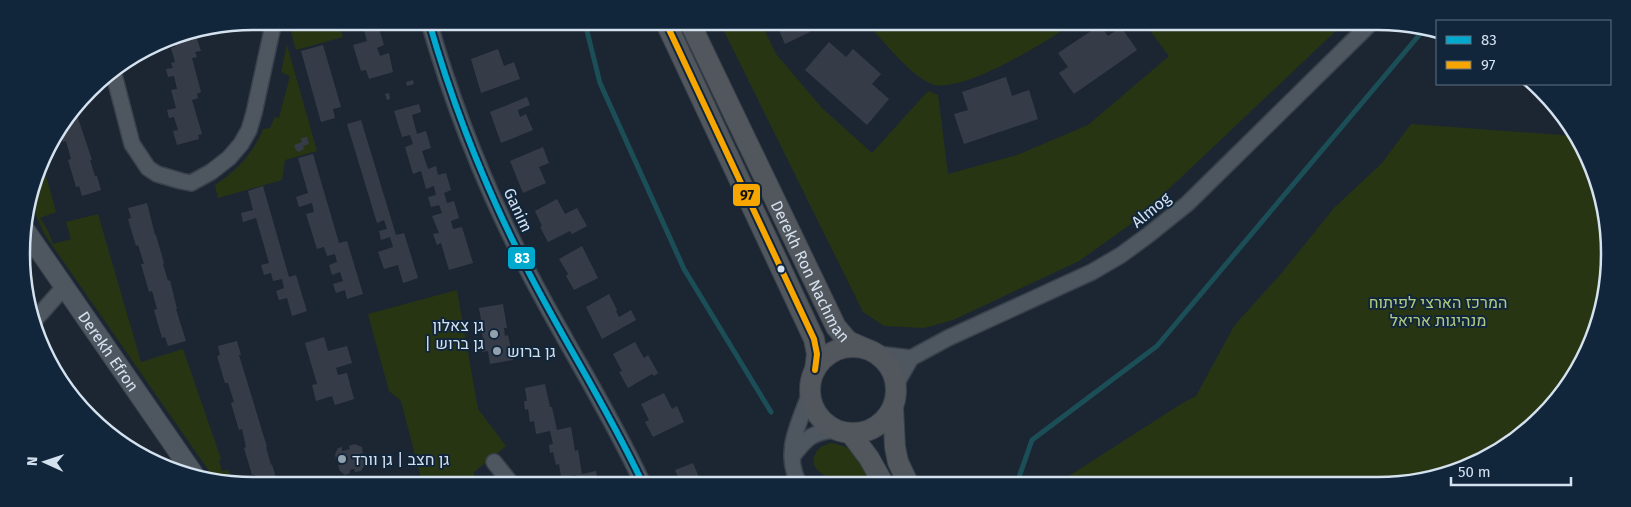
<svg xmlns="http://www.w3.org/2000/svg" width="1631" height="507" viewBox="0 0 1631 507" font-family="'Fira Sans',Heebo,sans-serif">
<rect width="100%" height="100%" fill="#1b2632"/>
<g fill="#283513">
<polygon points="300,21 339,22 343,37 296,50 290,28 299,28"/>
<polygon points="720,23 761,23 776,54 822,108 872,153 928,91 938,95 948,174 1017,155 1088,125 1169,56 1148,28 1153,25 1342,25 1135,221 1079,261 953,320 924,328 884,326 863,312"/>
<path d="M868,24H1071C1047,42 960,95 932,84C912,77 882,40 868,24Z"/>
<path d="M287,45L317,151L285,160L282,180L218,198L215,185C236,171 253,154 263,129L270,128L275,117L279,118L290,76L281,72Z"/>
<polygon points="1411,124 1575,136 1605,208 1605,299 1579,369 1531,428 1467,468 1408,484 1058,483 1181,404 1196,396 1234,326 1280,275 1334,208 1382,163"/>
<polygon points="42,162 56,212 40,218 47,229 53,244 71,239 66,222 98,214 141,362 183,349 221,459 219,460 222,471 228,470 234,481 216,481 45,235 30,202"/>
<polygon points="26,268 33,277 34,285 28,298"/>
<polygon points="457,290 478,409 506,446 473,473 480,482 422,482 401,401 389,391 368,314"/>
<path d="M831,443C857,447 861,461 871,483C863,483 855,484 847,483C836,481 809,473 814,457C817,448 822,446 831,443Z"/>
</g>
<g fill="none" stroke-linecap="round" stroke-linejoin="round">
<g stroke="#1c4e57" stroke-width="5">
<polyline points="585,23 600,83 684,269 771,412"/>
<polyline points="1017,483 1032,440 1157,346 1426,27"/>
</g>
</g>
<g fill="#363c47">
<polygon points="365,22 377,22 384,45 377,48 380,56 389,53 393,72 369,79 366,70 361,71 353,45 367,41 362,23"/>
<polygon points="464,22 483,22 484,26 473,31 472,29 466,31"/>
<polygon points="776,23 807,23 810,32 785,44"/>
<polygon points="1100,25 1108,36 1121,27 1137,50 1074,94 1059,73 1068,67 1058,53"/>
<polygon points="195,33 201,51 195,52 197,57 192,58 201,92 197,94 198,98 192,100 202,134 198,135 199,139 177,145 173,131 178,130 174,117 169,118 167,110 176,108 171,90 177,89 174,76 168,77 166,69 173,68 171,63 175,62 171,48 176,46 173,37"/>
<polygon points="829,42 846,57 853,49 881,74 872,84 889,99 867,125 805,70"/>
<polygon points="323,45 341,107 333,109 335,118 321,122 301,51"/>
<polygon points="498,49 504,66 514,62 520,79 481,93 471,59"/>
<polygon points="1006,77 1012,96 1029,90 1038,119 964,144 954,114 968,110 962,92"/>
<polygon points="413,80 414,84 407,86 406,82"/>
<polygon points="389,93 390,99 387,100 385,94"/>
<polygon points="527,97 530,105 518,110 520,117 526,114 533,130 501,143 490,112"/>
<polygon points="419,104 421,112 412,115 417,134 426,131 431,148 422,151 428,169 436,166 438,175 446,173 451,190 444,193 447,203 454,201 459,218 451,221 453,229 462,227 473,263 449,270 441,243 437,245 433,234 439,233 432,216 442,213 439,205 431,207 428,197 436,195 434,186 426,189 421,171 413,174 405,147 413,144 410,135 402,137 394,111"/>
<polygon points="78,108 79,114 77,115 92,160 90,160 95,176 97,176 101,190 82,196 79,186 76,187 68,160 71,159 66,141 63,142 60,131"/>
<polygon points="361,120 396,235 404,233 418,278 403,283 398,265 384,269 378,252 393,247 390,237 381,240 379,231 387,229 384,220 377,223 347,124"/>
<polygon points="307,137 309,144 303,146 304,149 299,152 296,150 294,145 302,142 301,138"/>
<polygon points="543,147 549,163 539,167 546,183 523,193 510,161"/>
<polygon points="313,154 339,243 347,241 363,294 347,299 345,290 336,293 333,284 343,281 340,272 332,275 329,265 337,262 335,254 327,256 324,247 317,249 306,214 314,212 312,203 299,207 296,197 308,193 298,158"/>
<polygon points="263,186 289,277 296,275 307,311 292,316 287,298 279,300 276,291 284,288 282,279 273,281 271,273 264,275 261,265 269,263 256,218 243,222 241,213 253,210 248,191"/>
<polygon points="557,199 565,214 577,208 587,226 572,234 570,231 548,242 540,227 542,226 535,211"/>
<polygon points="147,203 155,235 156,235 164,263 163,264 168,281 170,280 177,309 176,309 186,341 168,346 165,337 162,338 154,310 157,309 152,291 149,292 141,264 144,264 138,245 136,246 128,219 131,218 128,208"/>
<polygon points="582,246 598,278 574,290 566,276 568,274 559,259"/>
<polygon points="609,294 617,310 616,311 619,317 631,310 636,320 602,339 586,307"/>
<polygon points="503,304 507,328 504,328 505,336 508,335 513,360 490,364 488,351 482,352 480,340 483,339 482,333 479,333 477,320 481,320 479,308"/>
<polygon points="324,337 328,351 347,346 352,363 336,368 338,375 347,373 354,399 335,405 332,396 316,401 312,385 317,384 305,343"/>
<polygon points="237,341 241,355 239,355 267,447 266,447 271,465 272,464 276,478 266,481 257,481 255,475 252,475 244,448 246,447 242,429 239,430 231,403 234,402 228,383 225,383 217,356 220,355 218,346"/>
<polygon points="635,342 644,358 648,355 658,373 654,376 652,374 628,388 619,372 622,371 613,354"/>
<polygon points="545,384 550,407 552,407 557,430 571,427 575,451 578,450 582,474 596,471 598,482 577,482 576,475 561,477 559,464 556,465 553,452 550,453 549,445 553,444 550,431 536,434 534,421 530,422 528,409 525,410 524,401 527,401 525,388"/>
<polygon points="664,393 672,409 677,406 684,422 653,437 645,422 649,420 641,404"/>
<polygon points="355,444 362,447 363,453 360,454 361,459 365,458 366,463 361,471 355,472 354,469 350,470 350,473 345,475 340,471 338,465 342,464 340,458 336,459 335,454 338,448 342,447 342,451 350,449 349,446"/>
<polygon points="693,463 701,482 680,482 675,470"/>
</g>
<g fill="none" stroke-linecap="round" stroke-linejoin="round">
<defs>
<g id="minor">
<path d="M429,22C453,106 485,187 525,265C562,338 607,407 642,482"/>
<polyline points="113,71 132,144 148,168 157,174 181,181 191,183 211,172 229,158 241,144 249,130 254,113 274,21"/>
<polyline points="33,322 65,286"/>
<polyline points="877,354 911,358"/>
<polyline points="896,384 911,358 948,338 1092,272 1121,255 1147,236 1187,204 1368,26"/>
<path d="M792,457C806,438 812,432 836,430"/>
<polyline points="494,462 510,482"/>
<path d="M798,482C783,450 799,424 810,393"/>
</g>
<g id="tertiary">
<path id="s1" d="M23,227L195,476"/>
</g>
<g id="secondary">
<polyline points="666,23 814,339 817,354 815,370"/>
<path id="s2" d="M690,23L836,327L848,341L864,348"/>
<circle cx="853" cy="390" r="43"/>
<polyline points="893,408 895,447 898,462 908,483"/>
<polyline points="851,434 869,458 883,483"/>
</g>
</defs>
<use href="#minor" stroke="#39424c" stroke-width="18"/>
<use href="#tertiary" stroke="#39424c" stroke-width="21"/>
<use href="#secondary" stroke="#39424c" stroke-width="22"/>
<use href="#minor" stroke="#4e5760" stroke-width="15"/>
<use href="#tertiary" stroke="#4e5760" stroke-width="19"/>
<use href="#secondary" stroke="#52565d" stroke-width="20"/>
<defs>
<path id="bus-1" d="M429,22C453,106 485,187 525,265C562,338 607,407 642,482"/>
<polyline id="bus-2" points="666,23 814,339 817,354 815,370"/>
</defs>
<use href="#bus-1" stroke="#12263b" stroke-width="10"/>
<use href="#bus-2" stroke="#12263b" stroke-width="10"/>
<use href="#bus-1" stroke="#00a9ce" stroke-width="6"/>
<use href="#bus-2" stroke="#f7a600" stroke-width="6"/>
</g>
<circle fill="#d4e1ef" stroke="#12263b" stroke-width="2" cx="781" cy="269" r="4.5"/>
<g fill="#93a0ad" stroke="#12263b" stroke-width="2">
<circle cx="494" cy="334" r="5"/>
<circle cx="497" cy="351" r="5"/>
<circle cx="342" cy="459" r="5"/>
</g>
<g text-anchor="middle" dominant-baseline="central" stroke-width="4" stroke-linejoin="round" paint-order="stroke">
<g font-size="16" fill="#d4e1ef" stroke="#12263b">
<text transform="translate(518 210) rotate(65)">Ganim</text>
<text transform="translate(1151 210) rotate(-39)">Almog</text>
<text stroke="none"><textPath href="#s2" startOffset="276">Derekh Ron Nachman</textPath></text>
<text stroke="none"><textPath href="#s1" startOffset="151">Derekh Efron</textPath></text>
</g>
<g font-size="16" fill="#b1cc82" stroke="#12263b">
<text x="1438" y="302">המרכז הארצי לפיתוח<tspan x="1438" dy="18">מנהיגות אריאל</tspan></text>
</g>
<g font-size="16" fill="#d4e1ef" stroke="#12263b" text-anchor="start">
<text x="484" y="325" text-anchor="end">גן צאלון<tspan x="484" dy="18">| גן ברוש</tspan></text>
<text x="507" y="351">גן ברוש</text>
<text x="352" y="459">גן חצב | גן וורד</text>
</g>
</g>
<path d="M0 0H1631V507H0ZM253 30H1378A223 223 0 0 1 1601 253V254A223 223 0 0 1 1378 477H253A223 223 0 0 1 30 254V253A223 223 0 0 1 253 30Z" fill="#12263b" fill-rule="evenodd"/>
<path fill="none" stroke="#d4e1ef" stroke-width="2.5" d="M253 30H1378A223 223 0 0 1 1601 253V254A223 223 0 0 1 1378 477H253A223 223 0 0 1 30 254V253A223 223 0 0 1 253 30Z"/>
<g stroke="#12263b" stroke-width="2">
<rect x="732" y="183" width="29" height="24" rx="5" fill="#f7a600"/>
<rect x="507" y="246" width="29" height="24" rx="5" fill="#00a9ce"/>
</g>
<g font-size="14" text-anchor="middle" font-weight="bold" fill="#fff">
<text x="522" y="263">83</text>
</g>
<g font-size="14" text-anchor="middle" font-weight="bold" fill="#111">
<text x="747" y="200">97</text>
</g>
<rect x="1436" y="20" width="175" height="65" fill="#12263b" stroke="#607183"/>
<rect x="1446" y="36" width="25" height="8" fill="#00a9ce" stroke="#607183"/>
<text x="1481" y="45" font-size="15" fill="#d4e1ef">83</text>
<rect x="1446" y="61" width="25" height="8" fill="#f7a600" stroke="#607183"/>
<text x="1481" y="70" font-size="15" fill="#d4e1ef">97</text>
<g transform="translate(45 462) rotate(273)" stroke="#12263b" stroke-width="4" paint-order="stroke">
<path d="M0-4L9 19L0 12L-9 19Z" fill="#d4e1ef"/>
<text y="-8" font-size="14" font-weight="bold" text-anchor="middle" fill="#d4e1ef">N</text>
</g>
<path d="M1451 477v8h120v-8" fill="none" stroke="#d4e1ef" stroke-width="2.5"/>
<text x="1458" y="477" font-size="15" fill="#d4e1ef" stroke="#12263b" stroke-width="4" paint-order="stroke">50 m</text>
</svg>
